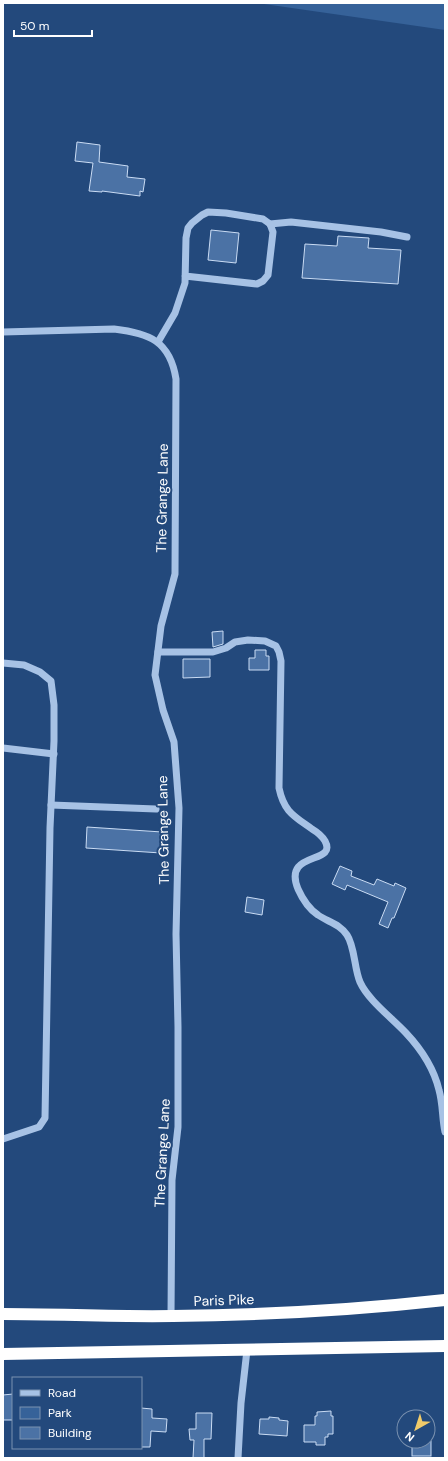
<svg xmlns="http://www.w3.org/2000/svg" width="448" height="1461" viewBox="0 0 448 1461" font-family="'DM Sans',sans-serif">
<rect width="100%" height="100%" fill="#23497c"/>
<polygon fill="#366299" points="257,3 445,3 445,30"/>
<g fill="#4b72a5" stroke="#cadcf4">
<polygon points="77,142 100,145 99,162 128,166 127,177 145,179 143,192 140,191 140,196 102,191 102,192 89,191 93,163 75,161"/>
<polygon points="211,230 239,233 236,263 208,260"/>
<polygon points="338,236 369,238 368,248 401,250 398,284 302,278 305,244 337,246"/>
<polygon points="223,631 223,644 213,647 212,632"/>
<polygon points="255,650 266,650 266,656 269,656 269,670 249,670 249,658 255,658"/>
<polygon points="183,659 210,659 210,677 183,678"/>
<polygon points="87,827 162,832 161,853 86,848"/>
<polygon points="340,866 352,871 351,876 374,885 377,879 394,886 395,883 406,888 394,918 392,918 388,928 379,924 388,902 347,885 345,890 332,884"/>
<polygon points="247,897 264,900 262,915 245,912"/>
<polygon points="13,1394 13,1420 3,1420 3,1395"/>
<polygon points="141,1408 152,1409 152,1418 167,1419 166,1432 151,1431 150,1447 141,1447"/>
<polygon points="331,1411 331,1416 333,1416 333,1434 328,1434 328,1437 325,1437 325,1445 316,1445 316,1442 304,1442 304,1425 315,1425 315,1416 317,1416 317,1412"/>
<polygon points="196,1413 212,1413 211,1439 204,1439 204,1458 193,1458 194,1440 190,1440 189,1429 196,1429"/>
<polygon points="269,1417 279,1418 279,1420 288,1421 287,1436 259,1434 260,1419 269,1419"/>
<rect x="412" y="1441" width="19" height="15"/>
</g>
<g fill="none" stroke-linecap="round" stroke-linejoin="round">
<g stroke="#a7c2e5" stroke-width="7">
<polyline points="270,224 291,222 381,232 407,237"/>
<path d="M3,332L114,329C149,333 170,341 176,379L175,574L161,626L155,675L163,710L174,742L179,808L176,934L178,1027V1127L172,1180L171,1316"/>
<polyline points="158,342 175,313 185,283 186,238 188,228 192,223 202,215 208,212 226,213 263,219 270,224 273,232 268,275 263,281 257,284 185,276"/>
<path d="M158,652H213L226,648L235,642L248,640L265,641L276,646L279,652L281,661L279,788C284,812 294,816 312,829C317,832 322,836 325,841C338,865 282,850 298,889C302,898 309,909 318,915C328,922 340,924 347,935C355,947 354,968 360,982C368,1000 392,1018 406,1033C421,1049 434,1069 439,1090C443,1104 442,1118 445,1132"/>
<polyline points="3,663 24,665 40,672 51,681 54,705 54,741 50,828 45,1118 39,1127 3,1139"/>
<polyline points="3,748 54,754"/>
<polyline points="51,805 156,809"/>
<polyline points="238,1458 241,1403 247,1350"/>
</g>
<g stroke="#fff" stroke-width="12">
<path d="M3,1314C60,1314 116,1317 173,1316C264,1315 355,1310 445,1300"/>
<path d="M3,1354C150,1350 298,1350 445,1346"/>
</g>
</g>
<g text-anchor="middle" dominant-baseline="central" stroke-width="4" stroke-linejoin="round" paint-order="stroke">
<g font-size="14" fill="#fff" stroke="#23497c">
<text transform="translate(162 498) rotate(-89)">The Grange Lane</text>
<text transform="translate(163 830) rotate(-91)">The Grange Lane</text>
<text transform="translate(162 1153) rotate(-87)">The Grange Lane</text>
<text transform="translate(224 1300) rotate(-2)">Paris Pike</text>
</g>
</g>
<rect width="448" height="1461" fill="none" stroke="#ffffff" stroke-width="8"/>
<rect x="12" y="1377" width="130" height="72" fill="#23497c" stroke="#7b92b0"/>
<rect x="20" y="1390" width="20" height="6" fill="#a7c2e5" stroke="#7b92b0"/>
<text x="48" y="1397" font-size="12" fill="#ffffff">Road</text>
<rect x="20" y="1407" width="20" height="12" fill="#366299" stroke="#7b92b0"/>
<text x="48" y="1417" font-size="12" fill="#ffffff">Park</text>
<rect x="20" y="1427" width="20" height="12" fill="#4b72a5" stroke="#7b92b0"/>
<text x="48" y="1437" font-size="12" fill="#ffffff">Building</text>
<g transform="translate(416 1429) rotate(219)"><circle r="19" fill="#23497c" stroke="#7b92b0"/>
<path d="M0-3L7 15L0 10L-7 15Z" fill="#f0cb6a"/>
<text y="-6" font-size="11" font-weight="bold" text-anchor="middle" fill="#ffffff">N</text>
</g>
<path d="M14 30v6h78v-6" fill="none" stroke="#ffffff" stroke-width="2"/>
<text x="20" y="30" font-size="12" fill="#ffffff" stroke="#23497c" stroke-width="3" paint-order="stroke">50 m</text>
</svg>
